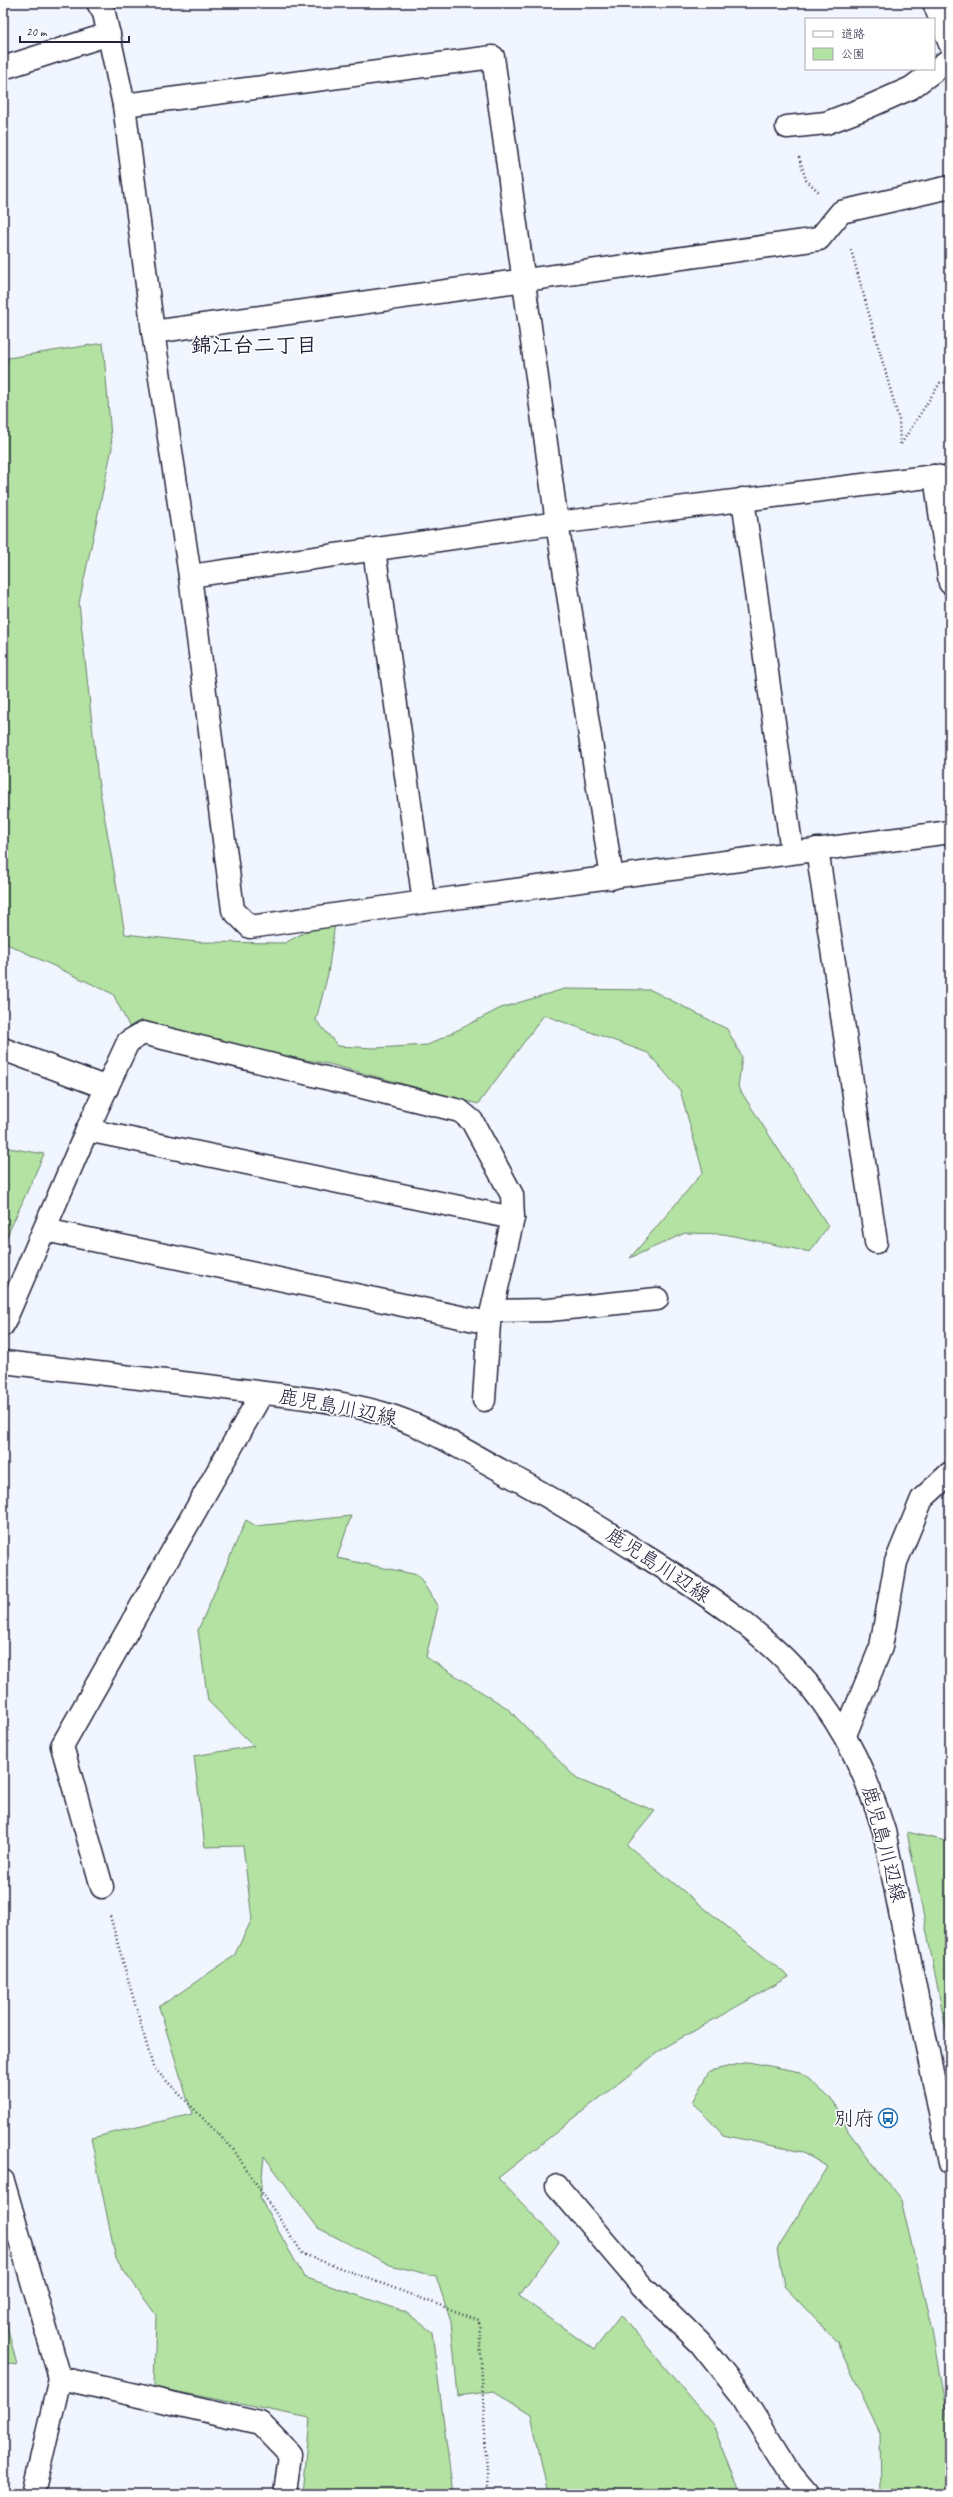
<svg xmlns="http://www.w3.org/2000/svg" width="953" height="2497" viewBox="0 0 953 2497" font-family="Caveat,'Klee One',sans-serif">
<rect width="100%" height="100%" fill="#f0f5fe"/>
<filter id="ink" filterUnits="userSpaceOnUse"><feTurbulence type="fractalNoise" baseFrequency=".025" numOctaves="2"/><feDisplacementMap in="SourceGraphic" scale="8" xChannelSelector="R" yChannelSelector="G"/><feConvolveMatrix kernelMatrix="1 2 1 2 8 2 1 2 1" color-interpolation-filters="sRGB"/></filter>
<g filter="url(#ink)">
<g fill="#b3e2a2" stroke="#6a826e">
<polygon points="103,343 112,448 79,603 98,780 125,934 197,942 285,943 336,915 328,974 316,1020 338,1046 375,1048 428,1045 501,1008 564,989 651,990 727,1029 742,1057 738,1087 828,1226 810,1252 724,1234 685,1233 630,1258 703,1172 680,1090 648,1053 544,1015 478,1104 329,1064 130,1028 113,994 3,942 3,367 8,358"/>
<polygon points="3,1147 44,1154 3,1245"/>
<polygon points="351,1516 337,1558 418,1575 438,1607 426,1657 507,1708 577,1779 655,1811 627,1845 789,1977 662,2049 498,2178 559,2242 519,2296 594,2350 621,2315 713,2425 739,2489 743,2494 548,2494 531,2414 494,2391 458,2396 451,2322 436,2276 390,2265 318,2228 264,2156 260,2198 304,2277 406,2312 432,2332 453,2494 303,2494 310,2418 154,2387 156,2315 116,2259 91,2138 192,2114 159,2007 234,1956 252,1919 243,1846 205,1847 194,1756 254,1746 208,1701 198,1630 246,1520 256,1526"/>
<polygon points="907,1832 950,1842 950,2050"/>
<polygon points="748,2062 801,2072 834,2102 848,2131 901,2200 932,2330 950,2434 950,2494 881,2494 880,2433 837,2342 784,2286 777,2249 828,2167 802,2152 723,2135 693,2102 710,2071"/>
<polygon points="3,2310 17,2365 3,2362"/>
</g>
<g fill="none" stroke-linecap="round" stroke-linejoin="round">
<defs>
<g id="street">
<polyline points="98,3 104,13 124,105 153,332 190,576 233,910 250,927 424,902 950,832"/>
<polyline points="934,3 950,44"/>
<polyline points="3,68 109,34"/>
<polyline points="124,105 493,57 557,523 612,878"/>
<polyline points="787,127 826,123 868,107 911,88 950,59"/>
<polyline points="153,332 819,239 841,212 950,187"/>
<polyline points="935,476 950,583"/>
<polyline points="743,499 792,852"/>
<polyline points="374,550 424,902"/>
<polyline points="190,576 557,523 935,476 950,479"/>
<polyline points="817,849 876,1242"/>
<polyline points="3,1049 107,1088"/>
<polyline points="87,1130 128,1042 143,1033 460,1111 472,1121 512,1195 513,1218"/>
<polyline points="492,1311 549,1310 657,1299"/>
<polyline points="3,1325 87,1130 513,1218 489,1323 45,1230"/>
<polyline points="484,1400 489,1323"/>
<polyline points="845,1735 881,1647 896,1562 922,1499 950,1473"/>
<polyline points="102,1887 62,1746 262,1393"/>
<polyline points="557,2186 642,2286 700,2343 740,2393 791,2475 807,2494"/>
<polyline points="60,2378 260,2423 290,2454 285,2494"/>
</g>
<polyline id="secondary" points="3,2181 60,2378 33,2494"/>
<path id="primary" d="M3,1362C77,1371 151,1380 225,1388C277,1395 331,1399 382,1413C425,1425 463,1450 502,1471C550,1497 597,1525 643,1555C703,1592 764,1631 810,1686C848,1733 866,1775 884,1831L950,2163"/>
</defs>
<use href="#street" stroke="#22223b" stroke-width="25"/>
<use href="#secondary" stroke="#22223b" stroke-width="25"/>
<use href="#primary" stroke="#22223b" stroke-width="25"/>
<g stroke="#22223b" stroke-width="2.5" stroke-dasharray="1 3" stroke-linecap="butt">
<polyline points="799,157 806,180 819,192"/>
<polyline points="851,250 899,420 900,444"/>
<polyline points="901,444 940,383 950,382"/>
<polyline points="110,1916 153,2067 233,2149 303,2254 479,2320 488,2494"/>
</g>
<use href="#street" stroke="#fff" stroke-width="22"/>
<use href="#secondary" stroke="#fff" stroke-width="22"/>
<use href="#primary" stroke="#fff" stroke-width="22"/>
</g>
</g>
<defs>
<symbol id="bus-ring" viewBox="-11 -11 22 22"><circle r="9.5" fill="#fff" stroke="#1f6fb2" stroke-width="1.5"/><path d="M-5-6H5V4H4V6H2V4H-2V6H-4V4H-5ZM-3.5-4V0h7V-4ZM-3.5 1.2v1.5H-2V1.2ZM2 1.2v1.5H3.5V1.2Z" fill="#1f6fb2"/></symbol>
</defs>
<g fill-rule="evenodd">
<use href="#bus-ring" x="877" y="2107" width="22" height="22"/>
</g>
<g text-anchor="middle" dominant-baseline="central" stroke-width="3" stroke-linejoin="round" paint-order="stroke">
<g font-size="20" fill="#22223b" stroke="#fff">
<text transform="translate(338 1407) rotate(11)">鹿児島川辺線</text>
<text transform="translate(658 1565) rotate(33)">鹿児島川辺線</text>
<text transform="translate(884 1844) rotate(75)">鹿児島川辺線</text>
</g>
<g font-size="20" fill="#22223b" stroke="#fff" text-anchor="end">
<text x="874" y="2118">別府</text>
</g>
<g font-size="21" font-weight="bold" fill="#22223b" stroke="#fff">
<text x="254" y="345">錦江台二丁目</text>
</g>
</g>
<rect width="953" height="2497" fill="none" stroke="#fff" stroke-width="16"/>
<rect x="8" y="8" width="937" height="2481" fill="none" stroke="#22223b" stroke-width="1.5" filter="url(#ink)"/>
<rect x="805" y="18" width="130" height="52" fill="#ffffff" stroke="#a7a7b1"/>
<rect x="813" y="31" width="20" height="6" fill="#ffffff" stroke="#a7a7b1"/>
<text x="841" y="38" font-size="12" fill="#22223b">道路</text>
<rect x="813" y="48" width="20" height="12" fill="#b3e2a2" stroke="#a7a7b1"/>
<text x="841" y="58" font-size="12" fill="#22223b">公園</text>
<path d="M20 36v6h109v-6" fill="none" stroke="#22223b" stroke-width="2"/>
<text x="26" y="36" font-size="12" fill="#22223b" stroke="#ffffff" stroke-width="3" paint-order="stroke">20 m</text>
</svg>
